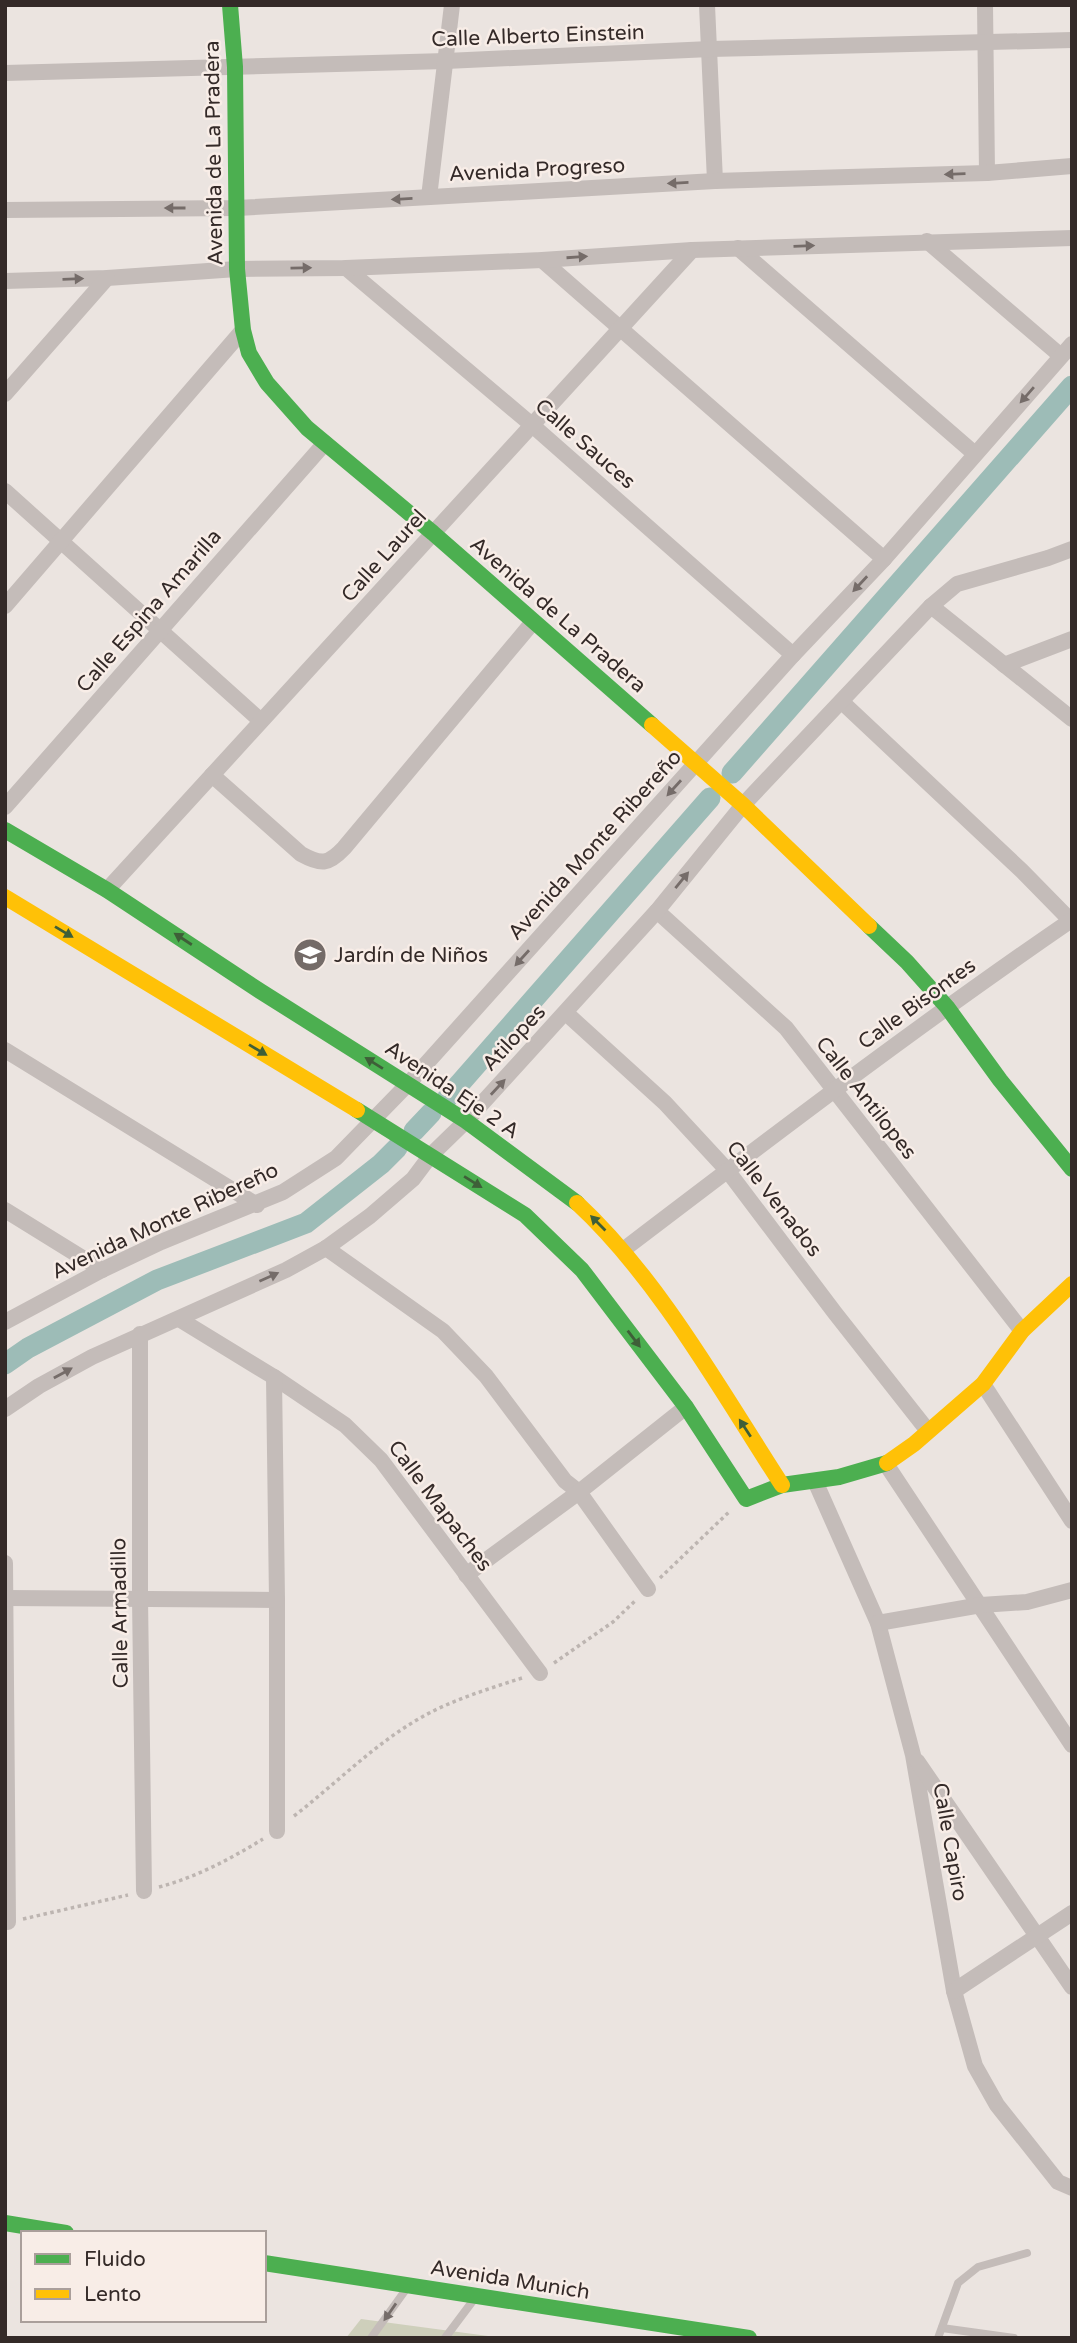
<svg xmlns="http://www.w3.org/2000/svg" width="1077" height="2343" viewBox="0 0 1077 2343" font-family="'Varela Round',sans-serif">
<rect width="100%" height="100%" fill="#ebe4e0"/>
<polygon fill="#cecfbb" points="361,2319 503,2338 346,2338"/>
<g fill="none" stroke-linecap="round" stroke-linejoin="round">
<g stroke="#9dbcb7" stroke-width="21">
<polyline points="732,773 1072,386"/>
<polyline points="448,1097 710,798"/>
<polyline points="414,1131 431,1113"/>
<polyline points="5,1364 28,1348 157,1280 306,1223 381,1164 397,1148"/>
</g>
<g stroke="#bdb5b1" stroke-width="3.5" stroke-dasharray="3.5 3.5" stroke-linecap="butt">
<polyline points="660,1578 730,1511"/>
<polyline points="554,1663 613,1622 636,1600"/>
<path d="M294,1816C337,1783 374,1744 422,1717C452,1700 488,1689 522,1678"/>
<path d="M159,1887C197,1877 230,1859 263,1839"/>
<polyline points="23,1919 128,1895"/>
</g>
<g stroke="#c4bcb9" stroke-width="8">
<polyline points="942,2328 1014,2338"/>
<polyline points="371,2338 407,2288"/>
<polyline points="445,2338 475,2298"/>
<polyline points="938,2338 958,2283 978,2267 1027,2253"/>
</g>
<g stroke="#c4bcb9" stroke-width="16">
<polyline points="707,5 715,181"/>
<polyline points="985,5 987,173"/>
<polyline points="5,73 446,61 710,49 1072,40"/>
<polyline points="429,197 452,5"/>
<polyline points="5,210 237,208 715,181 987,173 1072,166"/>
<polyline points="927,241 1061,356"/>
<polyline points="738,248 975,454"/>
<polyline points="542,260 884,559"/>
<polyline points="346,268 532,425 793,655"/>
<polyline points="5,281 107,278 237,269 346,268 542,260 692,250 1072,238"/>
<polyline points="5,394 107,278"/>
<polyline points="5,491 261,721"/>
<polyline points="5,606 243,330"/>
<polyline points="931,606 1072,719"/>
<polyline points="1004,665 1072,639"/>
<polyline points="842,702 1022,871 1072,922"/>
<path d="M212,775L301,854C321,865 328,865 344,848L533,622"/>
<polyline points="5,807 325,443"/>
<polyline points="107,890 692,250"/>
<polyline points="657,911 786,1028 1022,1331"/>
<polyline points="566,1013 665,1103 727,1170 835,1313 928,1431"/>
<polyline points="5,1050 257,1205"/>
<polyline points="5,1210 102,1270"/>
<polyline points="326,1248 443,1331 486,1376 565,1481 579,1492 648,1589"/>
<path d="M623,1250C770,1138 917,1026 1070,921"/>
<polyline points="179,1319 274,1377 345,1425 381,1460 540,1673"/>
<polyline points="5,1322 102,1270 161,1242 283,1192 336,1158 408,1084 793,655 884,559 1072,344"/>
<polyline points="140,1334 140,1598 144,1891"/>
<polyline points="274,1377 277,1600 277,1831"/>
<polyline points="983,1384 1072,1521"/>
<polyline points="5,1409 39,1386 92,1357 286,1270 326,1248 370,1216 413,1179 431,1155 466,1121 657,911 743,805 931,606 957,584 1048,558 1072,549"/>
<polyline points="886,1464 1072,1745"/>
<polyline points="815,1481 878,1623 913,1755 954,1991 975,2066 997,2105 1058,2182 1072,2188"/>
<polyline points="5,1563 8,1922"/>
<polyline points="466,1575 579,1492 686,1407"/>
<polyline points="6,1598 277,1600"/>
<polyline points="878,1623 981,1605 1027,1602 1072,1590"/>
<polyline points="917,1761 1072,1987"/>
<polyline points="954,1991 1072,1913"/>
</g>
<g stroke="#4caf50" stroke-width="16">
<polyline points="230,5 235,67 237,269 243,330 249,353 267,383 307,428 433,533 652,725"/>
<polyline points="5,830 107,890 260,991 466,1121 577,1203"/>
<polyline points="869,926 907,962 947,1007 1000,1080 1072,1169"/>
<polyline points="357,1110 525,1215 582,1270 686,1407 746,1499 782,1485 839,1477 887,1463"/>
<polyline points="5,2223 66,2233"/>
<polyline points="264,2263 749,2338"/>
</g>
<g stroke="#ffc107" stroke-width="16">
<polyline points="652,725 743,805 869,926"/>
<polyline points="5,897 357,1110"/>
<path d="M577,1203C659,1279 721,1391 782,1485"/>
<polyline points="887,1463 914,1444 983,1384 1022,1331 1072,1284"/>
</g>
</g>
<defs><path id="oneway-solid" d="M-6-.8H1V-3.2L6.5 0L1 3.2V.8H-6Z" transform="scale(1.75)"/></defs>
<g fill="#756c69">
<use href="#oneway-solid" transform="translate(955 174) rotate(178)"/>
<use href="#oneway-solid" transform="translate(678 183) rotate(177)"/>
<use href="#oneway-solid" transform="translate(402 199) rotate(177)"/>
<use href="#oneway-solid" transform="translate(175 208) rotate(-180)"/>
<use href="#oneway-solid" transform="translate(804 246) rotate(-2)"/>
<use href="#oneway-solid" transform="translate(577 257) rotate(-4)"/>
<use href="#oneway-solid" transform="translate(301 268) rotate(-1)"/>
<use href="#oneway-solid" transform="translate(73 279) rotate(-2)"/>
<use href="#oneway-solid" transform="translate(1027 395) rotate(131)"/>
<use href="#oneway-solid" transform="translate(860 584) rotate(133)"/>
<use href="#oneway-solid" transform="translate(674 788) rotate(132)"/>
<use href="#oneway-solid" transform="translate(682 880) rotate(-51)"/>
<use href="#oneway-solid" transform="translate(522 958) rotate(132)"/>
<use href="#oneway-solid" transform="translate(498 1087) rotate(-47)"/>
<use href="#oneway-solid" transform="translate(269 1277) rotate(-24)"/>
<use href="#oneway-solid" transform="translate(63 1373) rotate(-29)"/>
<use href="#oneway-solid" transform="translate(390 2312) rotate(125)"/>
</g>
<g fill="#3e5f38">
<use href="#oneway-solid" transform="translate(64 932) rotate(31)"/>
<use href="#oneway-solid" transform="translate(183 939) rotate(-147)"/>
<use href="#oneway-solid" transform="translate(258 1050) rotate(31)"/>
<use href="#oneway-solid" transform="translate(374 1063) rotate(-148)"/>
<use href="#oneway-solid" transform="translate(473 1182) rotate(32)"/>
<use href="#oneway-solid" transform="translate(598 1223) rotate(-135)"/>
<use href="#oneway-solid" transform="translate(634 1339) rotate(53)"/>
<use href="#oneway-solid" transform="translate(745 1428) rotate(-123)"/>
</g>
<defs>
<symbol id="school-disc" viewBox="-11 -11 22 22"><circle r="9.5" fill="#746b68" stroke="#f8ede7"/><path d="M0-5L7-2L0 1L-7-2ZM-4 1L0 2.5L4 1V4Q0 6-4 4Z" fill="#fff"/></symbol>
</defs>
<g fill-rule="evenodd">
<use href="#school-disc" x="291" y="936" width="38" height="38"/>
</g>
<g text-anchor="middle" dominant-baseline="central" stroke-width="5" stroke-linejoin="round" paint-order="stroke">
<g font-size="21" fill="#342a28" stroke="#f8ede7">
<text transform="translate(538 36) rotate(-2)">Calle Alberto Einstein</text>
<text transform="translate(214 153) rotate(-91)">Avenida de La Pradera</text>
<text transform="translate(537 170) rotate(-3)">Avenida Progreso</text>
<text transform="translate(585 444) rotate(41)">Calle Sauces</text>
<text transform="translate(384 556) rotate(-48)">Calle Laurel</text>
<text transform="translate(149 611) rotate(-49)">Calle Espina Amarilla</text>
<text transform="translate(558 615) rotate(41)">Avenida de La Pradera</text>
<text transform="translate(595 845) rotate(-48)">Avenida Monte Ribereño</text>
<text transform="translate(917 1004) rotate(-36)">Calle Bisontes</text>
<text transform="translate(514 1038) rotate(-47)">Atilopes</text>
<text transform="translate(452 1090) rotate(34)">Avenida Eje 2 A</text>
<text transform="translate(866 1098) rotate(52)">Calle Antilopes</text>
<text transform="translate(774 1199) rotate(52)">Calle Venados</text>
<text transform="translate(165 1221) rotate(-25)">Avenida Monte Ribereño</text>
<text transform="translate(440 1506) rotate(53)">Calle Mapaches</text>
<text transform="translate(120 1613) rotate(-91)">Calle Armadillo</text>
<text transform="translate(950 1842) rotate(80)">Calle Capiro</text>
<text transform="translate(510 2280) rotate(9)">Avenida Munich</text>
</g>
<g font-size="21" fill="#342a28" stroke="#f8ede7" text-anchor="start">
<text x="334" y="955">Jardín de Niños</text>
</g>
</g>
<rect width="1077" height="2343" fill="none" stroke="#342a28" stroke-width="14"/>
<rect x="21" y="2231" width="245" height="91" fill="#f8ede7" stroke="#aa9f9b" stroke-width="2"/>
<rect x="35" y="2254" width="35" height="10" fill="#4caf50" stroke="#aa9f9b" stroke-width="2"/>
<text x="84" y="2266" font-size="21" fill="#342a28">Fluido</text>
<rect x="35" y="2289" width="35" height="10" fill="#ffc107" stroke="#aa9f9b" stroke-width="2"/>
<text x="84" y="2301" font-size="21" fill="#342a28">Lento</text>
</svg>
